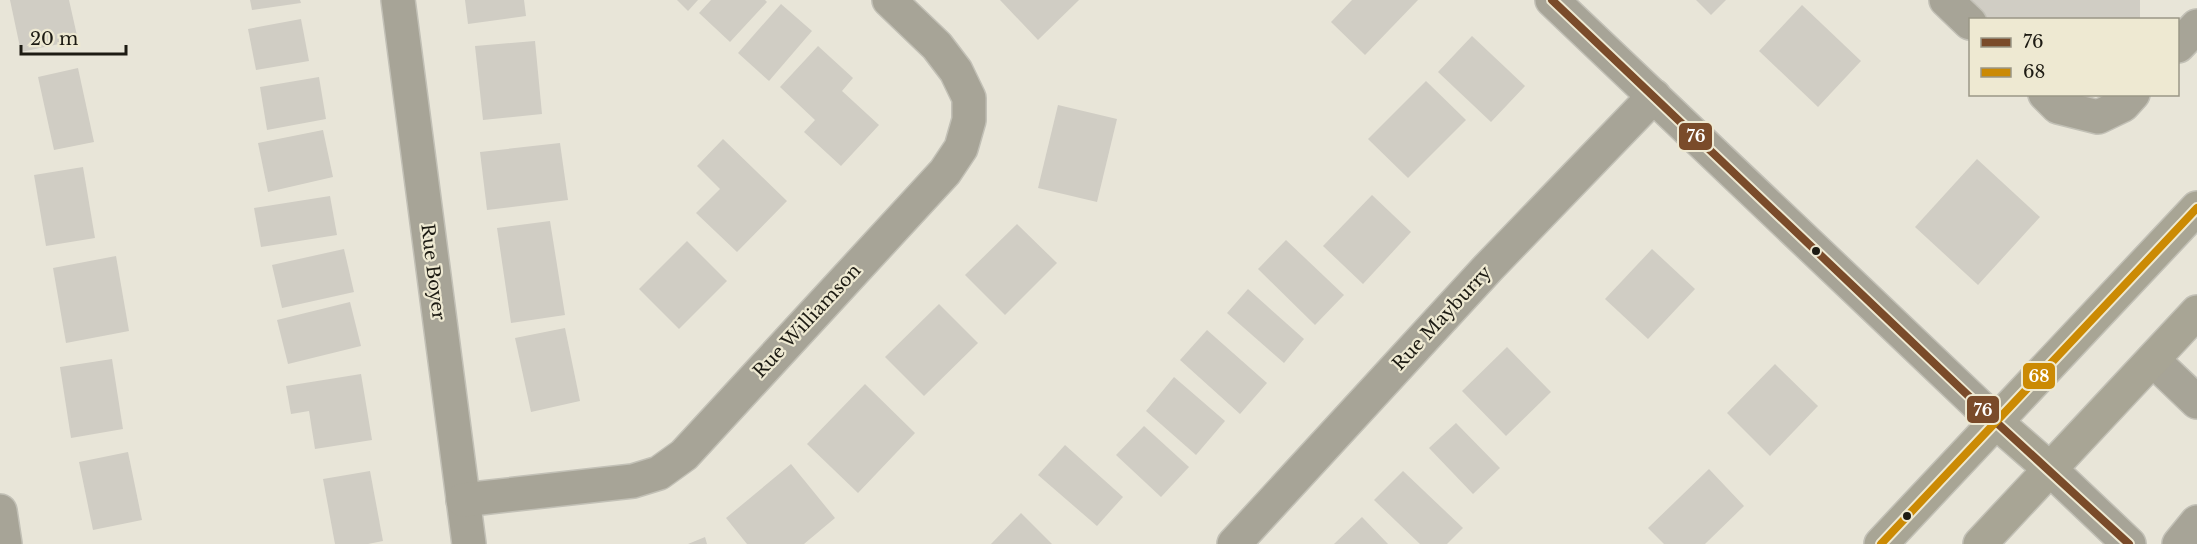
<svg xmlns="http://www.w3.org/2000/svg" width="2197" height="544" viewBox="0 0 2197 544" font-family="'Libre Baskerville',serif">
<rect width="100%" height="100%" fill="#e8e5d8"/>
<g fill="#d0cdc4">
<polygon points="10,0 69,0 78,40 21,52"/>
<polygon points="250,0 300,0 301,3 252,10"/>
<polygon points="465,0 524,0 526,16 468,24"/>
<polygon points="677,0 698,0 688,11"/>
<polygon points="711,0 765,0 767,2 730,42 699,13"/>
<polygon points="1000,0 1079,0 1038,40"/>
<polygon points="1352,0 1418,0 1365,55 1331,22"/>
<polygon points="1696,0 1726,0 1711,15"/>
<polygon points="1967,0 2140,0 2140,20 1988,20"/>
<polygon points="781,4 812,31 769,81 738,53"/>
<polygon points="1802,5 1861,61 1818,107 1759,51"/>
<polygon points="301,19 309,61 256,70 248,29"/>
<polygon points="1472,36 1525,86 1491,122 1438,72"/>
<polygon points="535,41 542,114 483,120 475,46"/>
<polygon points="818,46 853,78 842,91 879,125 841,166 804,132 815,120 780,87"/>
<polygon points="78,68 94,142 54,150 38,77"/>
<polygon points="319,77 326,119 267,130 260,87"/>
<polygon points="1426,81 1466,120 1408,178 1368,139"/>
<polygon points="1058,105 1117,119 1097,202 1038,188"/>
<polygon points="323,130 333,177 268,192 258,143"/>
<polygon points="723,139 787,201 737,252 696,213 720,189 697,166"/>
<polygon points="560,143 568,200 487,210 480,152"/>
<polygon points="1977,159 2040,217 1978,285 1915,227"/>
<polygon points="83,167 95,238 46,246 34,175"/>
<polygon points="1372,195 1411,232 1363,284 1323,246"/>
<polygon points="330,196 337,235 261,247 254,208"/>
<polygon points="550,221 565,315 511,323 497,228"/>
<polygon points="1017,224 1057,263 1005,315 965,275"/>
<polygon points="1286,240 1344,295 1315,325 1258,269"/>
<polygon points="687,241 727,281 679,329 639,289"/>
<polygon points="344,249 354,292 282,308 272,265"/>
<polygon points="1652,249 1695,289 1648,339 1605,299"/>
<polygon points="116,256 129,331 66,343 53,268"/>
<polygon points="1248,289 1304,339 1284,363 1227,313"/>
<polygon points="350,302 361,346 288,364 277,320"/>
<polygon points="939,304 978,343 924,396 885,357"/>
<polygon points="565,328 580,401 531,412 515,338"/>
<polygon points="1207,330 1267,383 1240,414 1180,360"/>
<polygon points="1507,347 1551,392 1506,436 1462,391"/>
<polygon points="112,359 123,429 71,438 60,367"/>
<polygon points="1775,364 1818,406 1770,456 1727,413"/>
<polygon points="361,374 372,440 315,449 309,411 291,414 286,386"/>
<polygon points="1174,377 1225,421 1196,455 1146,411"/>
<polygon points="865,384 915,433 858,493 807,444"/>
<polygon points="1456,423 1500,468 1473,494 1429,448"/>
<polygon points="1144,426 1189,467 1161,497 1116,455"/>
<polygon points="1065,445 1123,497 1097,526 1038,475"/>
<polygon points="128,452 142,520 93,530 79,462"/>
<polygon points="791,464 835,518 804,544 747,544 726,518"/>
<polygon points="1709,469 1744,506 1705,544 1664,544 1648,528"/>
<polygon points="370,471 383,541 368,544 335,544 323,479"/>
<polygon points="1403,471 1463,528 1447,544 1420,544 1374,500"/>
<polygon points="1021,513 1052,544 991,544"/>
<polygon points="1362,517 1388,544 1334,544"/>
<polygon points="705,537 707,544 688,544"/>
</g>
<g fill="none" stroke-linecap="round" stroke-linejoin="round">
<defs>
<g id="minor">
<polyline points="398,0 469,544"/>
<polyline points="1552,0 1996,422"/>
<polyline points="1946,0 1970,23"/>
<polyline points="2178,46 2197,26"/>
<polyline points="2045,94 2058,107 2098,117 2123,105 2133,94"/>
<polyline points="2153,360 2197,402"/>
<polyline points="2051,470 2129,544"/>
<polyline points="463,500 633,481 659,473 684,455 945,172 961,148 969,120 969,98 956,71 937,46 889,0"/>
<polyline points="0,511 5,544"/>
<polyline points="1234,544 1488,268 1654,96"/>
<polyline points="2179,544 2197,522"/>
</g>
<g id="major">
<polyline points="1996,422 2051,470"/>
<polyline points="1881,544 2197,208"/>
<polyline points="1980,544 2197,312"/>
</g>
</defs>
<use href="#minor" stroke="#c2c0b6" stroke-width="36"/>
<use href="#major" stroke="#c2c0b6" stroke-width="36"/>
<use href="#minor" stroke="#a7a497" stroke-width="33"/>
<use href="#major" stroke="#a8a595" stroke-width="33"/>
<defs>
<polyline id="bus-1" points="1552,0 1996,422 2129,544"/>
<polyline id="bus-2" points="1881,544 2197,208"/>
</defs>
<use href="#bus-1" stroke="#eee9d2" stroke-width="12"/>
<use href="#bus-2" stroke="#eee9d2" stroke-width="12"/>
<use href="#bus-1" stroke="#7a4b2a" stroke-width="8"/>
<use href="#bus-2" stroke="#cb8a04" stroke-width="8"/>
</g>
<g fill="#1d1b13" stroke="#eee9d2" stroke-width="2">
<circle cx="1816" cy="251" r="5"/>
<circle cx="1907" cy="516" r="5"/>
</g>
<g text-anchor="middle" dominant-baseline="central" stroke-width="4.5" stroke-linejoin="round" paint-order="stroke">
<g font-size="18" fill="#1d1b13" stroke="#eee9d2">
<text transform="translate(433 272) rotate(83)">Rue Boyer</text>
<text transform="translate(1442 318) rotate(-47)">Rue Mayburry</text>
<text transform="translate(807 321) rotate(-47)">Rue Williamson</text>
</g>
</g>
<g stroke="#eee9d2" stroke-width="2">
<rect x="1678" y="122" width="35" height="29" rx="6" fill="#7a4b2a"/>
<rect x="2022" y="362" width="34" height="28" rx="6" fill="#cb8a04"/>
<rect x="1966" y="395" width="34" height="29" rx="6" fill="#7a4b2a"/>
</g>
<g font-size="16" text-anchor="middle" font-weight="bold" fill="#fff">
<text x="1696" y="142">76</text>
<text x="2039" y="382">68</text>
<text x="1983" y="416">76</text>
</g>
<rect x="1969" y="18" width="210" height="78" fill="#eee9d2" stroke="#9a9786" stroke-width="1.5"/>
<rect x="1981" y="38" width="30" height="9" fill="#7a4b2a" stroke="#9a9786" stroke-width="1.5"/>
<text x="2023" y="48" font-size="18" fill="#1d1b13">76</text>
<rect x="1981" y="68" width="30" height="9" fill="#cb8a04" stroke="#9a9786" stroke-width="1.5"/>
<text x="2023" y="78" font-size="18" fill="#1d1b13">68</text>
<path d="M21 45v9h105v-9" fill="none" stroke="#1d1b13" stroke-width="3"/>
<text x="30" y="45" font-size="18" fill="#1d1b13" stroke="#eee9d2" stroke-width="4.5" paint-order="stroke">20 m</text>
</svg>
